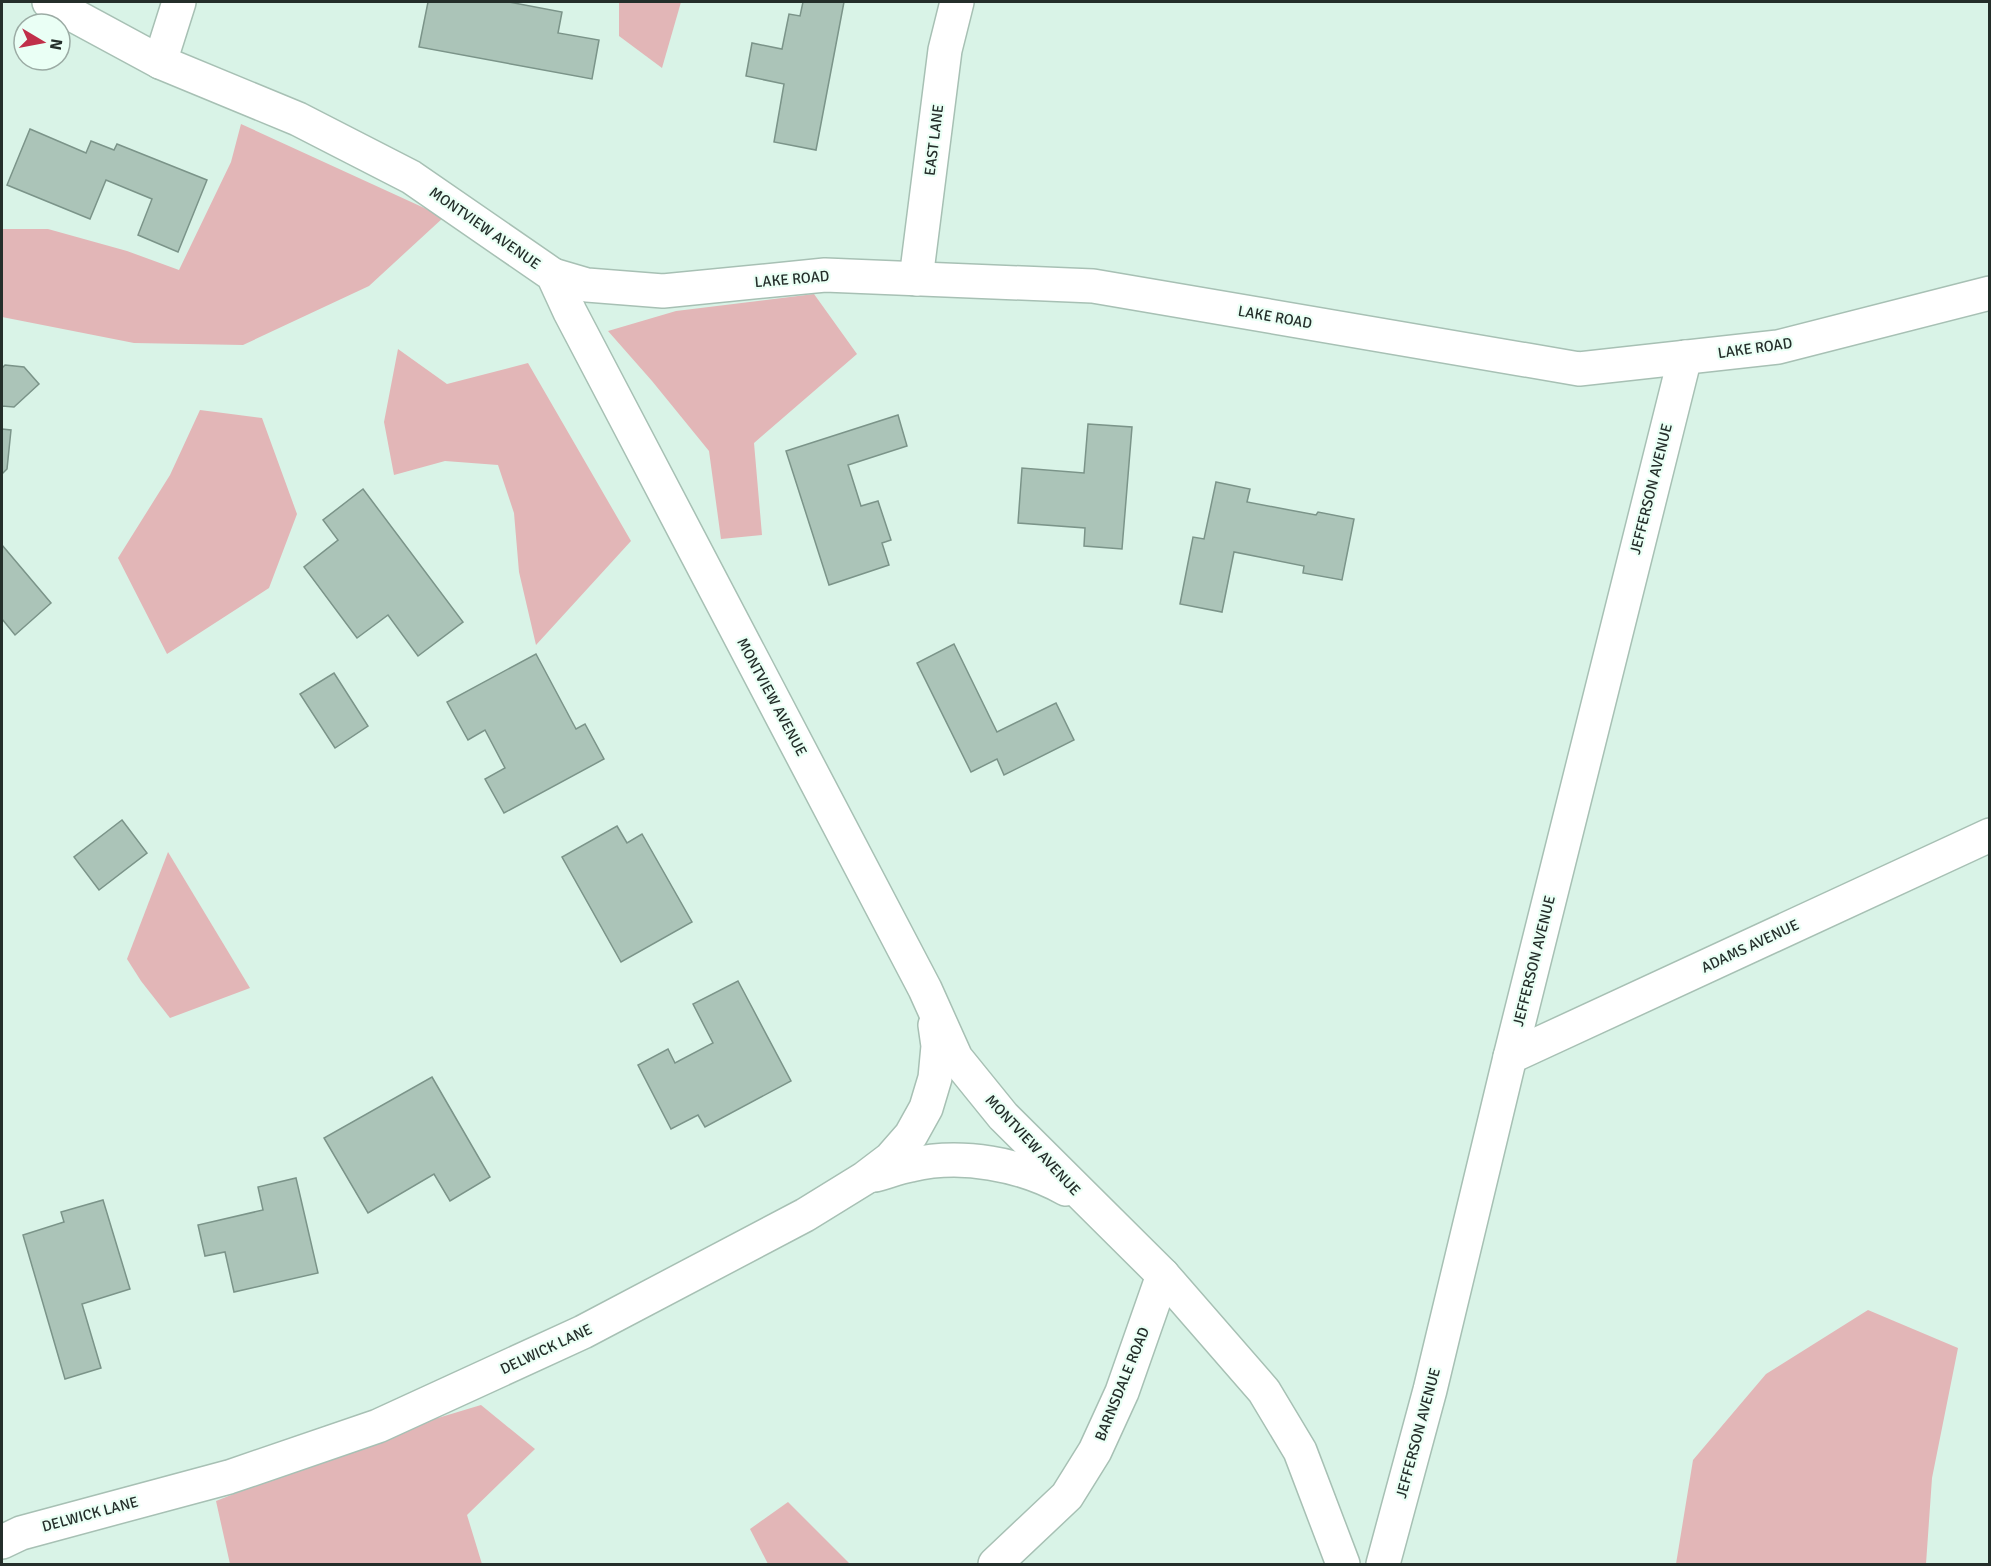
<svg xmlns="http://www.w3.org/2000/svg" width="1991" height="1566" viewBox="0 0 1991 1566" font-family="Signika,sans-serif">
<rect width="100%" height="100%" fill="#d9f3e7"/>
<g fill="#e2b6b7">
<polygon points="619,2 681,2 662,68 619,36"/>
<polygon points="241,124 444,217 369,286 243,345 134,343 2,317 2,229 48,229 127,251 179,270 231,162"/>
<polygon points="814,294 857,354 754,443 762,535 721,539 709,451 652,381 608,331 676,311"/>
<polygon points="398,349 447,384 528,363 631,541 536,645 519,572 514,513 498,465 445,461 394,475 384,422"/>
<polygon points="200,410 262,418 297,514 269,588 167,654 118,558 170,475"/>
<polygon points="168,852 250,988 170,1018 141,981 127,959"/>
<polygon points="1868,1310 1958,1348 1932,1478 1926,1564 1676,1564 1693,1460 1766,1374"/>
<polygon points="481,1405 535,1449 467,1515 482,1564 230,1564 216,1501 388,1433"/>
<polygon points="788,1502 850,1564 768,1564 750,1529"/>
</g>
<g fill="#abc4b8" stroke="#7b9489" stroke-width="1.5">
<polygon points="428,2 509,2 562,12 558,33 599,40 592,79 419,47"/>
<polygon points="803,2 844,2 816,150 774,142 784,84 746,76 752,43 782,49 789,14 800,16"/>
<polygon points="30,129 86,153 91,141 114,150 117,144 207,180 178,252 138,235 152,199 106,180 90,219 7,185"/>
<polygon points="5,365 24,367 39,384 14,407 2,406 2,408 2,368"/>
<polygon points="898,415 907,446 848,465 861,506 878,501 891,540 882,543 889,565 829,585 786,451"/>
<polygon points="1088,424 1132,427 1122,549 1084,546 1085,528 1018,523 1022,468 1084,473"/>
<polygon points="2,429 11,430 7,469 2,474"/>
<polygon points="1216,482 1250,489 1247,502 1316,515 1318,512 1354,519 1342,580 1303,573 1304,566 1234,552 1222,612 1180,604 1193,537 1204,539"/>
<polygon points="363,489 463,622 418,656 388,615 357,638 304,567 338,540 323,520"/>
<polygon points="2,545 51,603 15,635 2,619"/>
<polygon points="954,644 997,732 1056,703 1074,740 1004,775 997,759 971,772 917,663"/>
<polygon points="536,654 576,729 585,724 604,759 504,813 485,779 505,768 485,730 468,740 447,702"/>
<polygon points="334,673 368,726 335,748 300,694"/>
<polygon points="122,820 147,853 99,890 74,857"/>
<polygon points="617,826 627,843 642,834 692,922 621,962 562,857"/>
<polygon points="738,981 791,1081 705,1127 698,1115 671,1129 638,1065 668,1049 675,1063 713,1043 693,1004"/>
<polygon points="432,1077 490,1177 450,1201 434,1174 368,1213 324,1138"/>
<polygon points="296,1178 318,1273 234,1292 225,1252 205,1256 198,1225 263,1210 258,1187"/>
<polygon points="103,1200 130,1289 82,1304 101,1368 65,1379 23,1235 64,1222 61,1212"/>
</g>
<g fill="none" stroke-linecap="round" stroke-linejoin="round">
<defs>
<g id="minor">
<polyline points="49,2 160,62 298,119 411,177 553,275 570,312 925,989 956,1058 1003,1116 1163,1275 1264,1391 1300,1451 1343,1564"/>
<polyline points="160,62 179,2"/>
<polyline points="553,275 587,285 663,291 825,275 1093,286 1579,369 1778,347 1990,293"/>
<polyline points="916,279 945,50 957,2"/>
<polyline points="1510,1057 1990,835"/>
<path d="M875,1175C887,1172 899,1167 911,1165C961,1153 1021,1164 1066,1189"/>
<polyline points="2,1542 21,1533 229,1477 378,1426 583,1332 805,1215 865,1178 890,1159 911,1135 926,1108 935,1078 938,1046 935,1025"/>
<polyline points="995,1564 1067,1496 1095,1451 1122,1392 1163,1275"/>
<polyline points="1383,1564 1430,1390 1510,1057 1685,357"/>
</g>
</defs>
<use href="#minor" stroke="#a7c0b4" stroke-width="36"/>
<use href="#minor" stroke="#fff" stroke-width="33"/>
</g>
<g text-anchor="middle" dominant-baseline="central" stroke-width="4.5" stroke-linejoin="round" paint-order="stroke">
<g font-size="15" fill="#242e2a" stroke="#eafff5">
<text transform="translate(934 140) rotate(-83)">EAST LANE</text>
<text transform="translate(485 228) rotate(35)">MONTVIEW AVENUE</text>
<text transform="translate(792 279) rotate(-5)">LAKE ROAD</text>
<text transform="translate(1275 317) rotate(10)">LAKE ROAD</text>
<text transform="translate(1755 348) rotate(-8)">LAKE ROAD</text>
<text transform="translate(1651 489) rotate(-76)">JEFFERSON AVENUE</text>
<text transform="translate(772 697) rotate(62)">MONTVIEW AVENUE</text>
<text transform="translate(1750 946) rotate(-25)">ADAMS AVENUE</text>
<text transform="translate(1534 961) rotate(-76)">JEFFERSON AVENUE</text>
<text transform="translate(1033 1145) rotate(47)">MONTVIEW AVENUE</text>
<text transform="translate(546 1349) rotate(-25)">DELWICK LANE</text>
<text transform="translate(1122 1384) rotate(-68)">BARNSDALE ROAD</text>
<text transform="translate(1418 1433) rotate(-75)">JEFFERSON AVENUE</text>
<text transform="translate(90 1514) rotate(-15)">DELWICK LANE</text>
</g>
</g>
<rect width="1991" height="1566" fill="none" stroke="#242e2a" stroke-width="6"/>
<g transform="translate(42 42) rotate(100)"><circle r="28" fill="#eafff5" stroke="#9baba4" stroke-width="1.5"/>
<path d="M0-4.5L10 22L0 15L-10 22Z" fill="#c02f49"/>
<text y="-9" font-size="16" font-weight="bold" text-anchor="middle" fill="#242e2a">N</text>
</g>
</svg>
